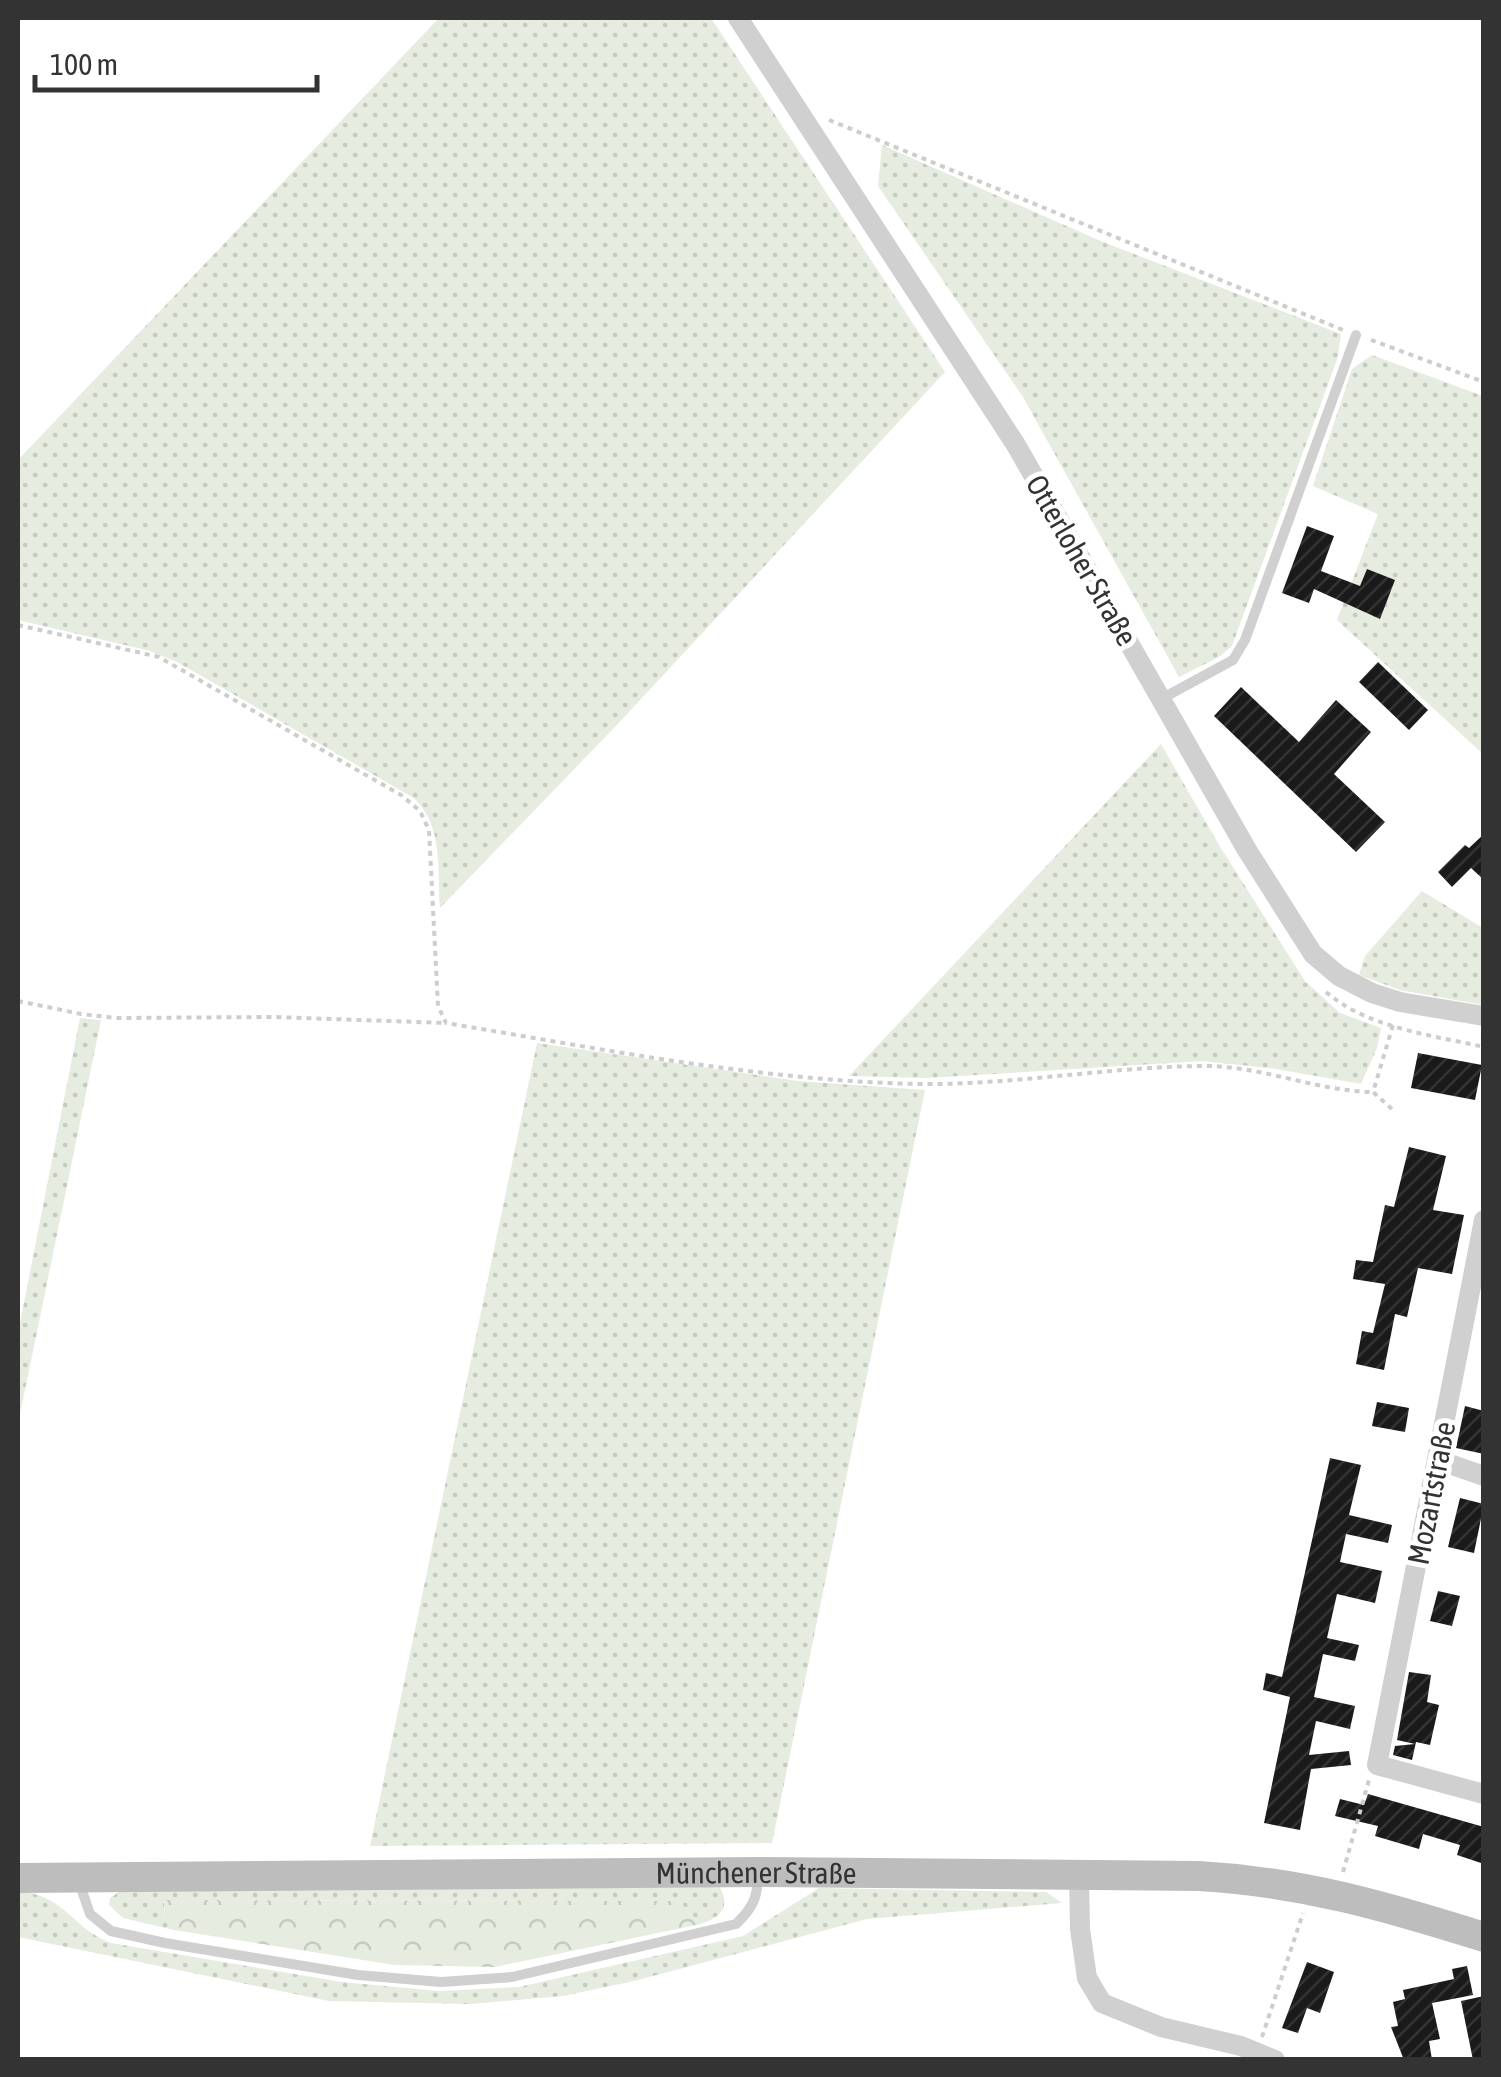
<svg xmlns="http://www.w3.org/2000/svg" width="1501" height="2077" viewBox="0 0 1501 2077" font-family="'Asap Condensed',sans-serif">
<defs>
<pattern id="grass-dots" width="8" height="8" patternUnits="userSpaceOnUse" patternTransform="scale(2.5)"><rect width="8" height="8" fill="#e6ecdf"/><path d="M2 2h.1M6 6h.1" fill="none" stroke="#c6cbc0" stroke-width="1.8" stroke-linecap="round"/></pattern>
<pattern id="forest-crowns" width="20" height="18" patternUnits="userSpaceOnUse" patternTransform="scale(2.5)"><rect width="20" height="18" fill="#e6ecdf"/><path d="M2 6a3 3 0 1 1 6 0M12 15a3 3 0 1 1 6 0" fill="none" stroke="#c6cbc0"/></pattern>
<pattern id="building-hatch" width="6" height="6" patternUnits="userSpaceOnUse" patternTransform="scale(2.5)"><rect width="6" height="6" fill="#1a1a1a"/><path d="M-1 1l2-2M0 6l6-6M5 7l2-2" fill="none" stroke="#333"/></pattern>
</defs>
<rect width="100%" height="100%" fill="#fff"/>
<g fill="url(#grass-dots)">
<path d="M439,18H711L945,372L614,728L440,908C437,868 444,828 414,798L177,662L150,651L18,620V460Z"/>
<polygon points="882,145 1103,242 1341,334 1338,357 1232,646 1219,657 1179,677 1023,397 878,186"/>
<polygon points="1372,355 1483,396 1483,754 1337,620 1378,514 1313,486 1352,369"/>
<polygon points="1161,744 1219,845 1305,981 1340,1013 1381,1028 1377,1048 1361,1084 1276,1069 1203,1061 927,1078 849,1076"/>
<polygon points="1422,891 1483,928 1483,1005 1400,990 1359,975 1365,956"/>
<polygon points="80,1018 101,1020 18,1424 18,1333"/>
<polygon points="537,1043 798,1081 925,1090 772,1843 370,1846"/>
<path d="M719,1886C731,1907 722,1916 701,1924L679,1901L164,1900L165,1921L174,1930L123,1918L109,1905L110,1898L122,1890Z"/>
<path d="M819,1888L1046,1892L1062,1903L867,1919L634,1981L563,1996L471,2004L329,2001L18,1937L19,1891C68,1897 71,1928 111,1943L342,1982L439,1991L519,1987L743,1936Z"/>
</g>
<polygon fill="url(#forest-crowns)" points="164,1900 679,1901 701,1924 495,1967 395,1965 174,1930 165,1922"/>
<g fill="url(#building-hatch)">
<polygon points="1307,526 1334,536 1321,571 1360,586 1367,569 1395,580 1380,619 1314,589 1309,603 1282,593"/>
<polygon points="1378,662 1428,710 1409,730 1359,682"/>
<polygon points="1241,687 1299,742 1336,700 1371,732 1334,774 1385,822 1356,852 1214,716"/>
<polygon points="1484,834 1484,880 1471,868 1452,887 1438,872 1465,845 1469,848"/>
<polygon points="1418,1053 1482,1065 1475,1100 1411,1088"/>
<polygon points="1409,1147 1446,1156 1433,1210 1464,1215 1452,1274 1418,1268 1407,1317 1395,1314 1384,1370 1356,1364 1362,1331 1373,1333 1385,1284 1353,1279 1356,1260 1373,1262 1385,1205 1394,1207"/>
<polygon points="1377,1402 1409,1408 1405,1432 1372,1426"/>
<polygon points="1465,1406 1484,1411 1484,1454 1456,1448"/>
<polygon points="1330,1458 1361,1465 1349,1515 1392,1525 1388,1543 1346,1534 1340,1562 1382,1571 1375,1603 1337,1594 1327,1638 1359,1645 1355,1661 1323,1654 1314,1697 1355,1706 1350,1729 1316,1721 1309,1755 1349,1751 1351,1765 1311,1769 1300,1830 1264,1823 1290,1697 1263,1690 1266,1673 1282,1677"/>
<polygon points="1460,1498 1484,1504 1474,1553 1448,1547"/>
<polygon points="1438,1591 1460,1596 1452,1626 1430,1621"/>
<polygon points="1409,1672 1431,1675 1427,1702 1439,1705 1430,1745 1416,1742 1412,1760 1393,1755 1395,1746 1415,1744 1397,1740"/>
<polygon points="1368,1794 1484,1827 1484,1864 1457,1855 1460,1845 1423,1834 1419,1849 1375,1836 1378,1826 1335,1816 1340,1799 1364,1805"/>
<polygon points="1307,1962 1334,1972 1320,2013 1307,2008 1298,2033 1282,2028"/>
<polygon points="1467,1966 1473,1995 1432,2003 1440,2039 1429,2041 1432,2060 1404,2060 1391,2027 1398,2026 1393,2002 1405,1999 1403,1990 1454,1979 1452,1969"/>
<polygon points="1484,1996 1484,2060 1473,2060 1461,2001"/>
</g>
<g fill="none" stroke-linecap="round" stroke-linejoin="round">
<g stroke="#cdcdcd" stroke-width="4" stroke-dasharray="5 5" stroke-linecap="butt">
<polyline points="829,120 1343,330"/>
<polyline points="1371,340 1484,382"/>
<path d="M18,625L159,657L401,795L420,811L429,830L438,1006L446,1023C602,1049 761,1081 920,1084C1014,1085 1107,1067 1201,1066C1260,1065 1315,1091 1373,1092"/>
<path d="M1326,992C1368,1028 1431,1035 1484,1047"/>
<polyline points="18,1001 81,1014 117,1018 274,1017 446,1023"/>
<polyline points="1392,1109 1373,1092 1393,1025"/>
<polyline points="1343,1872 1369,1780"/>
<polyline points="1262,2037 1303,1913"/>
</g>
<g stroke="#d0d0d0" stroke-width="10">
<polyline points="1161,699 1233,660 1245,640 1356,335"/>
<path d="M78,1879L90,1914L111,1931L165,1943L358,1975L441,1982L512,1977L736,1924C753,1908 758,1897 758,1874"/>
</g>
<g stroke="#d0d0d0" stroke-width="20">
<polyline points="738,18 1016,445 1247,850 1313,954 1339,976 1372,993 1400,1002 1484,1016"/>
<polyline points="1484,1220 1377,1765 1484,1794"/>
<polyline points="1438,1460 1484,1476"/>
<polyline points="1079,1876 1080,1929 1087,1978 1102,2003 1161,2027 1241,2046 1275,2060"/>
</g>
<path stroke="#bdbdbd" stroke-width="30" id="s1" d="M18,1878L758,1872L1199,1876C1303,1882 1385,1906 1484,1937"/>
</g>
<g text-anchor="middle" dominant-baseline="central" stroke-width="10" stroke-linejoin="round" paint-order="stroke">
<g font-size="30" fill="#333" stroke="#fff">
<text transform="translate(1082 560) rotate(60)">Otterloher Straße</text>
<text transform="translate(1431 1493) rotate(-79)">Mozartstraße</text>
<text stroke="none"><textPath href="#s1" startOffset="738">Münchener Straße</textPath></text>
</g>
</g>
<rect width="1501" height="2077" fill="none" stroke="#333333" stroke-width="40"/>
<path d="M35 75v15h282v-15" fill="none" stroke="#333333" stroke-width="5"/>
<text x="50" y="75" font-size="30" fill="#333333" stroke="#ffffff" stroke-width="8" paint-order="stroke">100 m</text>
</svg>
